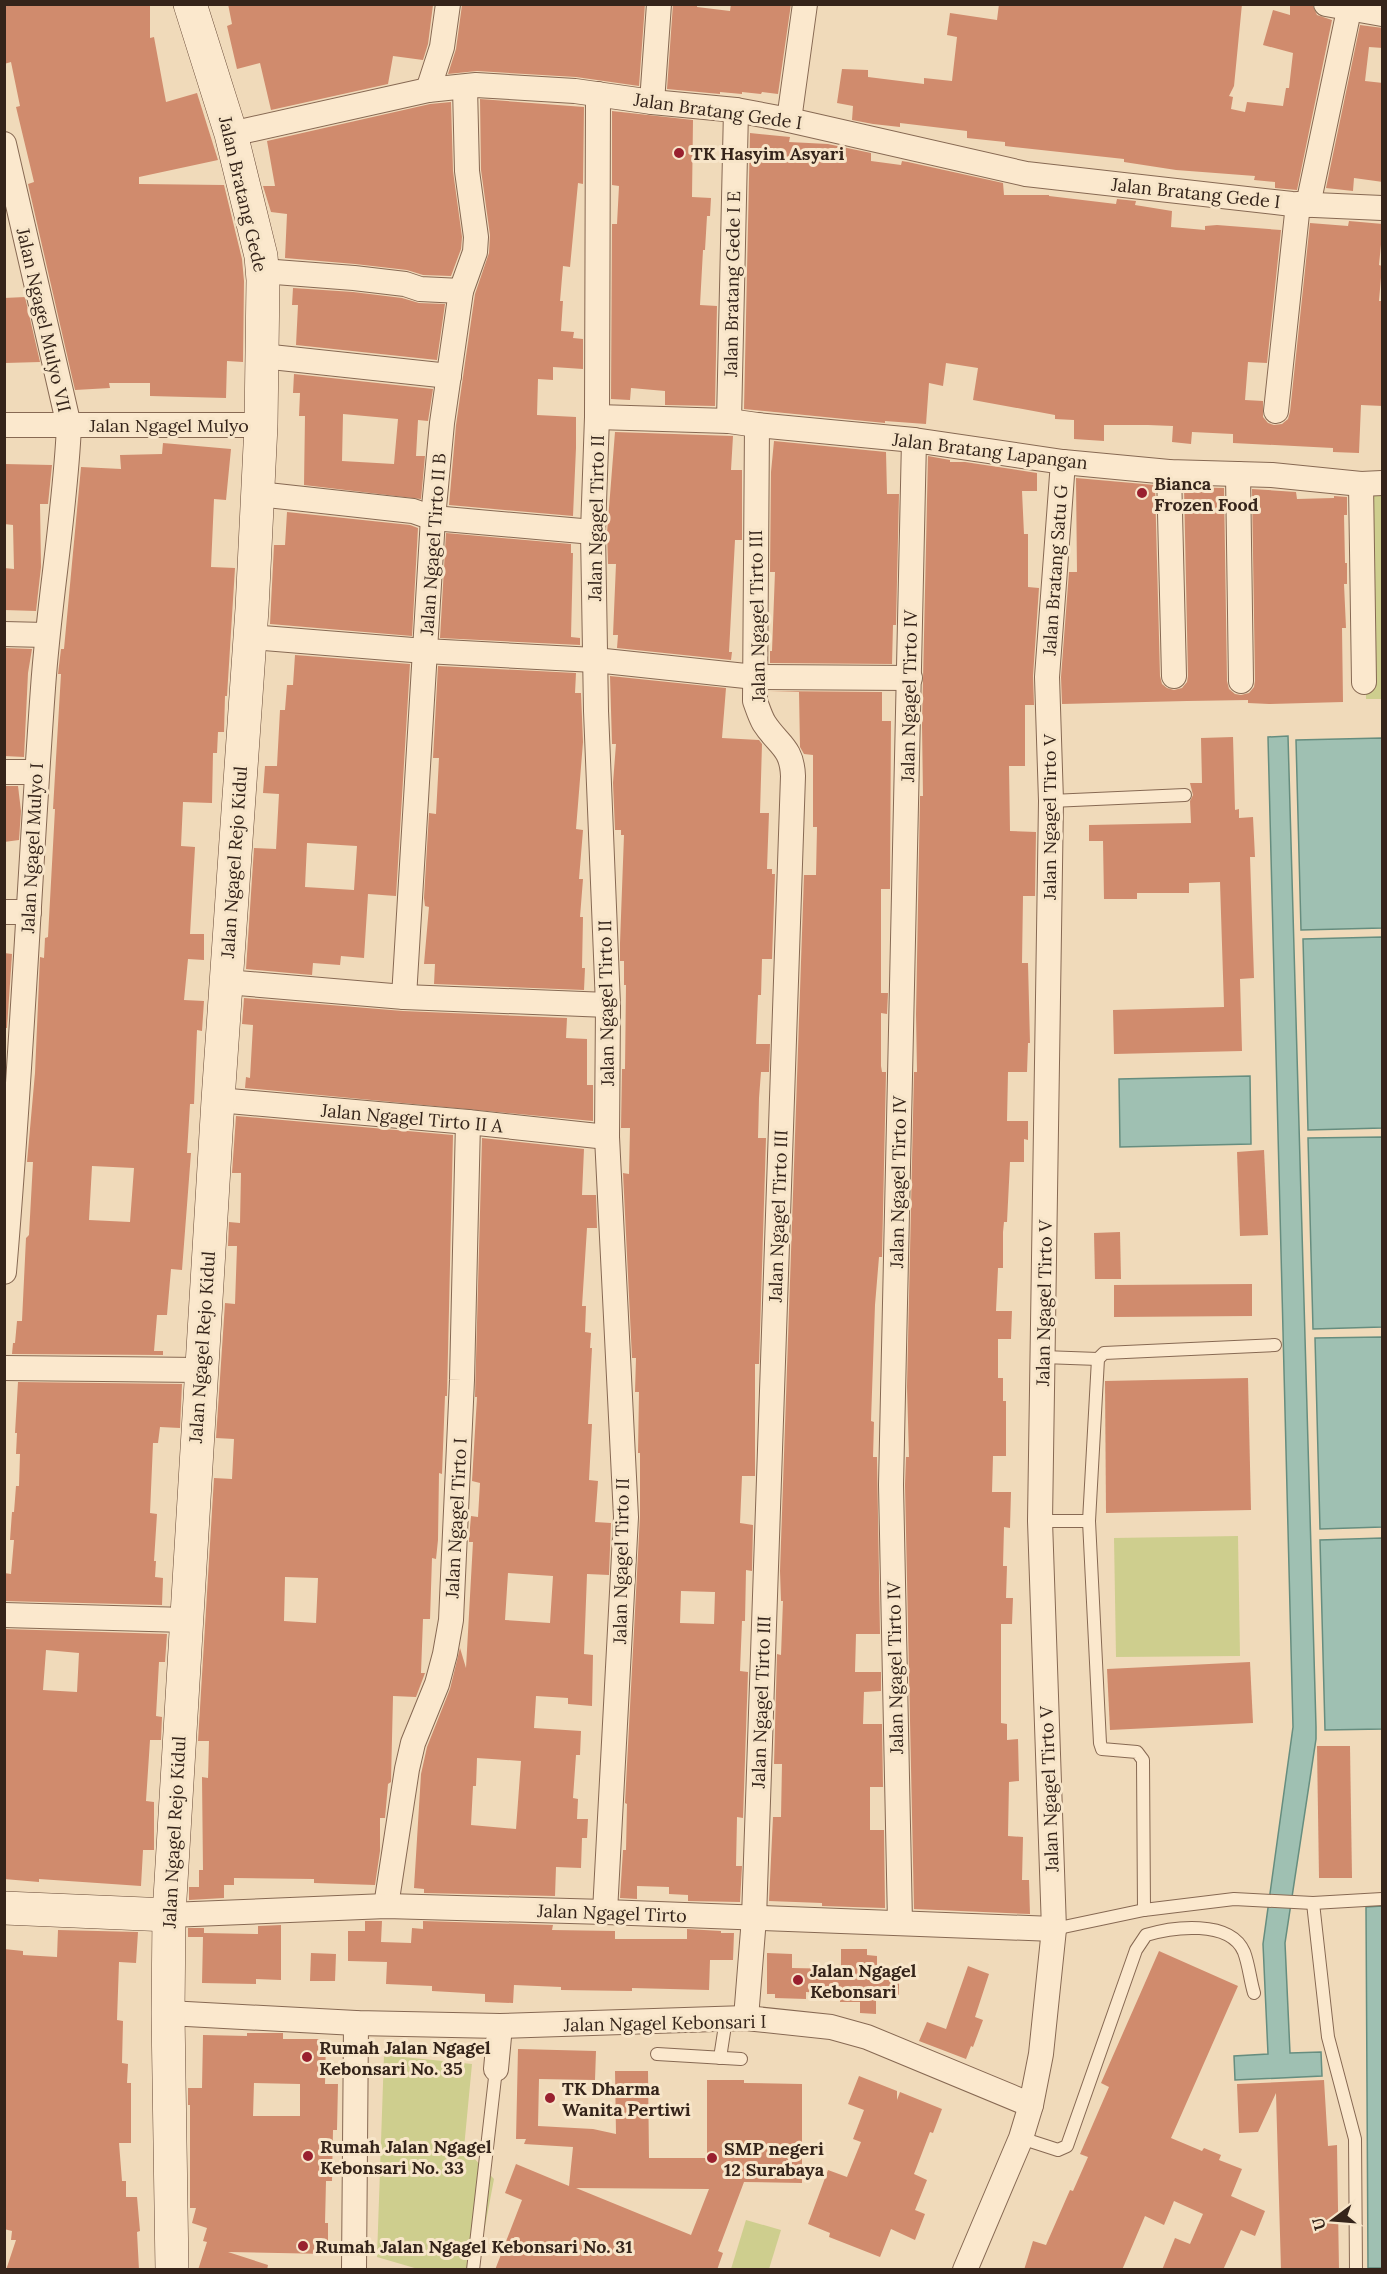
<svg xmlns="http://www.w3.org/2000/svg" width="1387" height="2274" viewBox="0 0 1387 2274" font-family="Lora,serif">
<rect width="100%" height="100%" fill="#f0daba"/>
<g fill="#cece8e">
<polygon points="1362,487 1382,487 1382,699 1366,699"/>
<polygon points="1238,1536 1240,1656 1116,1657 1114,1538"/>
<polygon points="384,2055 472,2064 464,2148 494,2179 477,2269 418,2269 377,2257"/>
<polygon points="746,2220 781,2230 769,2269 731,2269"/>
</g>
<g fill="#9fc0b2" stroke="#668d7f" stroke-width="1.5">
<polygon points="1288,736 1316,1727 1316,1739 1285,1943 1290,2053 1321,2052 1322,2076 1235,2080 1234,2056 1268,2054 1263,1944 1293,1727 1268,737"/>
<polygon points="1382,738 1382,928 1301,930 1296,740"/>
<polygon points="1382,937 1382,1128 1308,1130 1303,939"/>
<polygon points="1250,1076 1251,1144 1120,1147 1119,1079"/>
<polygon points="1382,1137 1382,1327 1313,1329 1308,1138"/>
<polygon points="1382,1337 1382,1527 1320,1529 1315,1338"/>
<polygon points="1382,1538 1382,1729 1325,1730 1320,1540"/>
<polygon points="1382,1906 1382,2268 1368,2268 1366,1907"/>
</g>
<g fill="#d08b6d" fill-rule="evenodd">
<polygon points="4,4 150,4 150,38 154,37 166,102 197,93 218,160 139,177 139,184 224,185 242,259 244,281 243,362 227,361 226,398 150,396 150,383 109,383 110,388 75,390 28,184 34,182 16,107 20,106 11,62 4,64"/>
<polygon points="228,4 433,4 433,5 428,44 423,60 393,56 388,84 271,110 260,63 237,69 227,26 232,24"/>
<polygon points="475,4 645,4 639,86 576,77 477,71 448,74 456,49 462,5"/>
<polygon points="673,4 697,4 697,7 730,11 731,4 791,4 778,94 762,92 761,94 742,92 742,94 720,92 720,94 667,89"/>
<polygon points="999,4 1242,4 1234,86 1229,96 1233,97 1231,109 1245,112 1247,102 1283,106 1286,88 1289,88 1293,53 1263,45 1273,10 1290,15 1290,4 1312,4 1317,15 1332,20 1297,190 1275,188 1275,182 1254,180 1255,176 1176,170 1124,162 1124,159 1005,146 1005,142 967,138 967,131 900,123 900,127 873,124 852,120 853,106 837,103 842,69 868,70 868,77 924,84 924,78 952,81 957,37 947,35 950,13 997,20"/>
<polygon points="1360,25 1383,28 1383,48 1369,47 1365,81 1383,83 1383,182 1354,178 1353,191 1326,188"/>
<polygon points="480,99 584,107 583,184 578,183 570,267 563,266 560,301 563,301 561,331 574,332 573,338 583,339 583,369 553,367 553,380 538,379 537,415 576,417 576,448 573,516 449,505 456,425 475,294 489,253 490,235 481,170"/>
<polygon points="451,102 453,171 462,237 461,249 451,276 423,275 407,270 355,264 285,258 287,214 271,212 263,186 275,186 267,141 430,104"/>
<polygon points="612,111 693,120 692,197 711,198 710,216 707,216 705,250 703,250 700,305 717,306 715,406 665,405 665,391 631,388 630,400 611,399 612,224 617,224 619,186 612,185"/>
<polygon points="750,133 790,137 789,142 828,144 871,153 871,161 901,165 902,161 908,162 1003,183 1004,195 1049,195 1049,196 1116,204 1117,199 1136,201 1135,205 1172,211 1171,227 1205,230 1205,226 1217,225 1281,230 1267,363 1248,362 1245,400 1263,401 1263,417 1268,423 1274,425 1282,424 1288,419 1290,412 1310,223 1348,226 1349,221 1383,224 1379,265 1382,266 1379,301 1383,301 1383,406 1361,405 1359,453 1333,452 1333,448 1233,443 1233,434 1192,432 1191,444 1172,442 1173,426 1148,425 1104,425 1104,441 1074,439 1074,420 1055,419 1055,415 973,400 978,368 946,363 943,386 929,383 926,424 885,421 885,423 744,409"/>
<polygon points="293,288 353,292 402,298 419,303 445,304 437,360 296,345 298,305 292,305"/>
<polygon points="25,297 40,362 5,363 4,298"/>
<path d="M294,374L433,389L428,421L418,420L416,456H425L421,499L304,485L305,416H299L300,393H293ZM343,414L398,419L394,464L342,461Z"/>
<polygon points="615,432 733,436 731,470 742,470 742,540 735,540 729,652 732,652 731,660 617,648 618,635 613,635 616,564 608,564 607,533"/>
<polygon points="774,441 886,452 887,494 899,494 896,625 893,625 892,664 770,663 770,651 772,651 775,572 770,572 771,472"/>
<path d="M163,443L231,449L226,500L214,499L211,567L235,568L227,696H225L224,732H218L217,753H213L212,803L183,802L181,846L195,847L190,934H204V960L188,959L184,1000L204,1001L202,1031L197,1030L194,1104H190L187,1153H191L182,1270L171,1269L167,1315H157L154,1351H163V1355L12,1354L13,1343H15L17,1321H22L26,1238L29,1235L33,1162H27L35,1073L40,957L44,958L45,938L48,937L55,809H53L61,674H58L61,649H64L81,467L121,469L120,455L162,454ZM92,1166L134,1168L130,1222L89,1220Z"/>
<polygon points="928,456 950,460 950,462 965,462 1037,473 1037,491 1022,491 1024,534 1028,534 1028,587 1039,588 1033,676 1034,705 1025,705 1025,766 1009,766 1010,831 1036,832 1035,896 1023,896 1022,963 1028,963 1030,1043 1028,1043 1027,1072 1008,1072 1007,1121 1028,1121 1028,1140 1024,1139 1024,1162 1010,1162 1007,1222 1004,1222 1003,1232 1003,1268 998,1268 996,1311 1012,1311 1011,1339 998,1339 998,1378 1003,1378 1003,1401 1006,1401 1006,1456 993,1456 992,1492 1011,1492 1010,1528 1004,1527 1003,1566 1007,1566 1006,1598 1013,1598 1012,1624 1001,1624 1001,1723 1007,1724 1007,1740 1018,1739 1019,1781 1009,1782 1008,1836 1023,1837 1022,1880 1029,1880 1030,1914 914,1909 905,1485 906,1457 909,1457 907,1387 914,1072 917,1072 916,1014 920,796 923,796 922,725"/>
<polygon points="4,464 52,465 48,504 40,504 41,567 36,611 4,610 4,568 14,569 13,525 4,524"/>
<polygon points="1076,478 1155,485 1160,676 1162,684 1167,688 1174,690 1182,688 1187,682 1188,676 1184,487 1224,488 1227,681 1229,689 1235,694 1241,695 1249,693 1254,687 1255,681 1252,489 1296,492 1297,499 1334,498 1334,496 1347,497 1347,515 1344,515 1345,563 1347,563 1347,584 1344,584 1346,628 1342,628 1343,702 1269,704 1248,703 1248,700 1187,701 1062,704 1061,677 1069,572 1077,572"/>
<polygon points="287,512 410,525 418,528 412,636 270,624 274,545 285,545"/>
<polygon points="446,533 571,544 571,553 573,553 571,637 580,638 580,645 440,638"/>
<polygon points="4,648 32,649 28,673 24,757 4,756"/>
<path d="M295,655L410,664L396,896L368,894L364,958L341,956L340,965L313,963L312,975L246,969L254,848L276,849L279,794L263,793L265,766H277L280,710H285L287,685H293ZM307,843L357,846L354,890L305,887Z"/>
<polygon points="438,666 576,673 575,693 581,693 583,742 576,829 583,830 579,879 583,879 580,917 583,917 582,968 585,968 584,990 434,984 435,964 424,964 429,907 425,906 424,898 429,813 436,814 438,777 439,758 433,758"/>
<path d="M610,676L726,688L722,738L759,740L762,744L760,813H769L767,869H772V874H775L772,959H762L761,995H758L756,1044H770L769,1072H761L759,1098L758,1138H766L759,1364H755V1476H742L740,1523L753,1525L752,1571L746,1570L745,1621H742L740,1671L748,1672L743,1818L737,1817L736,1866H742L740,1902L688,1901V1895L669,1894V1887L637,1886V1899L620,1898L623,1850H626L627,1804L625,1803L640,1516V1453H638L639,1392H635L636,1358H632L623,1173L629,1174L630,1128H621L622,1069H625L626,985H624V961H620V943L624,835H621V830H615L613,783L616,744H612ZM681,1591L715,1592L714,1624L680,1623Z"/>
<polygon points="769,691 882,692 882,721 891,721 890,889 881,889 881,993 888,993 887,1014 881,1013 881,1066 882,1072 886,1072 882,1257 879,1257 875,1305 871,1421 874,1422 873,1457 877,1457 880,1634 856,1634 855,1672 881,1672 881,1691 864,1692 863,1724 882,1724 883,1787 870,1787 870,1830 884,1830 885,1908 822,1906 822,1903 769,1901 773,1817 781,1817 782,1764 774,1764 777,1654 781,1655 783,1601 781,1601 780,1571 804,875 816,875 817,827 813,827 813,755 804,754 800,747 799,692"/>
<polygon points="1233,737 1235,810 1239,809 1239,818 1253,817 1255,857 1250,857 1254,978 1240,979 1242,1051 1114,1054 1113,1010 1224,1007 1220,882 1189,883 1189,893 1137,893 1137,899 1104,899 1103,841 1089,841 1089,825 1191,823 1190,801 1193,795 1190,783 1202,783 1201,738"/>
<polygon points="4,786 18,786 21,811 19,840 4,842"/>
<polygon points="4,953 12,954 7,1028 4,1028"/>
<polygon points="244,998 403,1011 567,1018 566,1038 587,1039 587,1085 593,1085 593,1121 245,1088 246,1077 250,1078 253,1025 242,1024"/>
<path d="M236,1116L453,1135L447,1396H445L442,1474L439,1473L438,1540L436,1559L432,1558L430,1619H423L421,1673H425L416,1697L393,1696L391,1782L388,1784L385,1818H380V1851L375,1885L314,1883V1879L234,1878V1885H224V1898L189,1900V1887H199V1870H203L202,1777L208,1778L209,1741H198L214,1478L232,1479L234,1439L216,1438L225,1303L235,1304L237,1246H228L229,1222L240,1223L241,1173H232ZM285,1577L318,1578L316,1623L284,1621Z"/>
<path d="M482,1138L584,1149L582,1195H596L597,1228H587L582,1306H586L585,1332L591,1333L590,1348H592L588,1424H592L589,1480L598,1481L595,1522L611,1523L609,1575L587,1574L584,1654L593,1655L592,1706L568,1704V1698L536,1696L534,1728L581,1731L580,1755H576L573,1798L578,1799L577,1819H588L587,1838H582L581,1868L556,1867L555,1896L424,1893V1889L414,1888L421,1774L427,1747L450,1689L460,1648L466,1668L473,1542H469V1539L471,1516L478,1517L480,1483L472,1481L477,1397H475ZM508,1573L553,1576L550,1623L505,1620ZM477,1758L521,1761L516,1829L471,1825L473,1786H476Z"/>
<polygon points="1264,1150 1268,1235 1240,1236 1237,1152"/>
<polygon points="1120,1232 1121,1279 1095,1279 1094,1233"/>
<polygon points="1252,1284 1252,1316 1114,1317 1114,1285"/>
<polygon points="1248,1378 1251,1510 1106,1513 1105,1381"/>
<polygon points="18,1382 182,1384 180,1428 160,1427 158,1443 153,1443 150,1513 157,1514 154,1561 156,1561 155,1577 163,1578 162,1605 4,1601 4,1573 11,1574 14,1540 10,1540 12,1512 14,1512 16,1486 19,1486 20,1454 16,1454 17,1433 15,1433"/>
<path d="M4,1629L167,1634L165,1662H159L156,1716L162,1717L161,1740H150L146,1801L154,1802V1850H143L141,1886L39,1879V1882L4,1879ZM46,1650L79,1653L77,1692L43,1690Z"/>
<polygon points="1250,1662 1253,1723 1110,1730 1107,1669"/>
<polygon points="1317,1746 1350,1746 1352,1878 1319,1878"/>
<polygon points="365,1921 382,1921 381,1942 411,1943 412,1928 423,1929 423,1921 553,1925 552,1930 615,1931 615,1939 687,1939 687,1929 721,1931 721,1933 734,1933 733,1960 710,1960 709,1990 632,1988 632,1991 561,1990 561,1987 514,1985 513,2003 485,2002 485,1994 432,1991 432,1986 386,1984 387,1962 348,1961 348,1931 365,1931"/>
<polygon points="281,1925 281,1980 256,1979 256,1984 202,1983 203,1937 188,1937 188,1928 204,1928 204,1933 258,1934 258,1926"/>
<polygon points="58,1930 138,1932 136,1963 119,1962 117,2020 123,2021 122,2063 128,2064 127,2083 131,2083 131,2143 119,2143 122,2181 126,2181 126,2197 137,2197 140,2231 137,2232 139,2270 6,2270 16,2240 11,2240 12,2231 4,2229 4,1949 23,1951 23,1955 57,1957"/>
<polygon points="841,1949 867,1949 867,1955 877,1956 877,1977 899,1977 899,1995 876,1994 876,2014 860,2013 860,2002 840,2002 840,1994 806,1992 806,1999 775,1998 775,1994 767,1994 767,1953 792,1954 792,1968 841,1969"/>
<polygon points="1159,1951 1238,1986 1171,2138 1202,2151 1204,2148 1221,2155 1219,2160 1242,2169 1231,2196 1265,2211 1255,2236 1241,2230 1223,2270 1162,2270 1175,2238 1190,2244 1203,2214 1174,2201 1164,2225 1145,2216 1122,2270 1024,2270 1033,2241 1046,2245 1070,2190 1073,2191 1088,2157 1080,2154 1109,2087 1101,2083"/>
<polygon points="311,1953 336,1954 335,1981 310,1981"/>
<polygon points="968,1966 989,1974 975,2017 983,2020 973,2047 971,2046 966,2059 919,2041 927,2022 946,2029"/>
<path d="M247,2033H283V2039H326L325,2084H338L337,2130H333L332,2181H326L325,2223H328V2254L228,2252L268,2265L267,2270H198L207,2242L203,2241L207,2228L192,2223L196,2208H190V2105H188V2088H202L203,2035L247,2036ZM254,2083L300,2084V2116H253Z"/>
<path d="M518,2049L596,2051L595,2080L539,2079L538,2126L593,2129L616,2134L615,2071H648L649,2158H707V2080H744V2083L802,2084V2183L744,2182L718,2251L723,2253L717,2270H495L522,2200L505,2193L516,2164L569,2186L573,2147L524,2144L526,2139H516ZM576,2188L709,2189L691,2235Z"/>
<polygon points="859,2076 897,2091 897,2100 900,2092 942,2109 933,2133 930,2132 914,2174 927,2180 915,2210 925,2214 915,2240 891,2229 880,2257 829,2237 830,2233 808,2224 828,2170 847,2177 861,2142 853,2139 864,2110 848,2104"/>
<polygon points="1324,2080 1328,2146 1337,2145 1339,2270 1281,2270 1276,2093 1258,2132 1239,2133 1237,2084"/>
</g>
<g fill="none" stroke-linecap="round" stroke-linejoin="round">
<defs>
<g id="lane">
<polyline points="1051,801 1185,795"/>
<polyline points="1043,1357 1098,1359"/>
<polyline points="1040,1521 1089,1521"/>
<polyline points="1313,1903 1328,2037 1355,2139 1356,2270"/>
<polyline points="1144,1910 1143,1760 1137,1752 1102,1749 1100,1743 1089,1521 1098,1359 1104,1353 1275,1345"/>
<polyline points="1054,1929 1144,1910 1234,1899 1313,1903 1382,1899"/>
<polyline points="657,2054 741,2059"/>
<polyline points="720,2058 726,2019"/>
<path d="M1021,2138L1058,2150L1067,2146L1136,1950L1146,1935C1172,1927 1230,1919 1244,1952C1249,1965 1250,1980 1254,1993"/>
<polyline points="473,2270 496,2069"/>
</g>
<g id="street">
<polyline points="1326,4 1382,14"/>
<polyline points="428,90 442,47 448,4"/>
<polyline points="598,94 597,417 593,532 596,711 608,1005 607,1137 626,1517 605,1912"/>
<polyline points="652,102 659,4"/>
<polyline points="789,120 805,4"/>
<polyline points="231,134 428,90 476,85 575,91 652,102 736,110 789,120 1026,174 1292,204 1382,208"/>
<path d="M4,144L69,426C65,514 49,600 43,688C29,882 21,1077 4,1272"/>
<polyline points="1308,205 1349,10"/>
<polyline points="262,271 354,278 405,284 420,289 461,291"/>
<polyline points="262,356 449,376"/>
<polyline points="1276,411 1298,204"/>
<polyline points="597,417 729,421 757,425 914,440 1063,462 1169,472 1272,475 1361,484 1382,483"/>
<polyline points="729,421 736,110"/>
<polyline points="4,425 261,425"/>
<polyline points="1169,472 1174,676"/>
<polyline points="1238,474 1241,681"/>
<polyline points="1361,484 1364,682"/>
<polyline points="258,494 413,511 433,518 593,532"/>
<polyline points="4,634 46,635"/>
<polyline points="250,637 425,651 595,660 755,677 910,678"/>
<polyline points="4,772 36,772"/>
<polyline points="4,912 29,912"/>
<polyline points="226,982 404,997 608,1005"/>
<polyline points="404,997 433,518 442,423 461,291 475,252 476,237 467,171 465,87"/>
<polyline points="218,1100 468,1122 607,1137"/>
<polyline points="4,1368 201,1370"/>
<polyline points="4,1615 186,1620"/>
<polyline points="386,1906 407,1769 413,1743 437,1684 445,1654 451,1620 462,1380 468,1122"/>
<polyline points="169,1915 386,1906 605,1912 1054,1929"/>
<polyline points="900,1923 891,1485 914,440"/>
<polyline points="168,2013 356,2023 500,2026 746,2018 831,2027 867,2037 1031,2105"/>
<path d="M746,2018L754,1918L793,776C792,747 778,745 764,723C760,716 758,709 755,701L757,425"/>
<polyline points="496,2069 500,2026"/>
<polyline points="354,2270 356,2023"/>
<polyline points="965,2270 1021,2138 1031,2105 1041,2054 1054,1929 1040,1521 1051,801 1047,677 1063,462"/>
</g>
<g id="secondary">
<polyline points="4,1908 169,1915"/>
<polyline points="172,2270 168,2013 169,1915 218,1100 252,609 261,425 263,280 261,256 231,134 190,4"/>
</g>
</defs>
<use href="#lane" stroke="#876953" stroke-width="14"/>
<use href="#street" stroke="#876953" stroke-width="26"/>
<use href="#secondary" stroke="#684a37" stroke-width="34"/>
<use href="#lane" stroke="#fbe8cd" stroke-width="12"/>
<use href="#street" stroke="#fbe8cd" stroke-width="24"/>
<use href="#secondary" stroke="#fbe8cd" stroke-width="33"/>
</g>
<g fill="#99202f" stroke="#f7e5c9" stroke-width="2">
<circle cx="679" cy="153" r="6"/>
<circle cx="1142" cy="493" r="6"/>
<circle cx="798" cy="1980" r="6"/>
<circle cx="307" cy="2057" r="6"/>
<circle cx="550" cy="2098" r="6"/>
<circle cx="308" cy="2156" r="6"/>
<circle cx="712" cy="2158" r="6"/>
<circle cx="303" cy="2246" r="6"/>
</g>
<g text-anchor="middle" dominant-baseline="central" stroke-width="6" stroke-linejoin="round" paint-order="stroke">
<g font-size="18" fill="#35241a" stroke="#f7e5c9">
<text transform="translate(718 111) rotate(8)">Jalan Bratang Gede I</text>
<text transform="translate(1196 193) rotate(6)">Jalan Bratang Gede I</text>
<text transform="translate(243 194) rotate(77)">Jalan Bratang Gede</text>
<text transform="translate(732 284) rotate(-89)">Jalan Bratang Gede I E</text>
<text transform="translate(44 320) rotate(77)">Jalan Ngagel Mulyo VII</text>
<text x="169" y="425">Jalan Ngagel Mulyo</text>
<text transform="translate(990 451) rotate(7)">Jalan Bratang Lapangan</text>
<text transform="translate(596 518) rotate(-89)">Jalan Ngagel Tirto II</text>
<text transform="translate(433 544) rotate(-86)">Jalan Ngagel Tirto II B</text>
<text transform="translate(1055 570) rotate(-86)">Jalan Bratang Satu G</text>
<text transform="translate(757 616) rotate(-91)">Jalan Ngagel Tirto III</text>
<text transform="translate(909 696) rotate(-89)">Jalan Ngagel Tirto IV</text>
<text transform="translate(1049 817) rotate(-90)">Jalan Ngagel Tirto V</text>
<text transform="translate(32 848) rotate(-87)">Jalan Ngagel Mulyo I</text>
<text transform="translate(234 862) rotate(-86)">Jalan Ngagel Rejo Kidul</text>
<text transform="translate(606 1003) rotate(-91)">Jalan Ngagel Tirto II</text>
<text transform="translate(412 1118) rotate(5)">Jalan Ngagel Tirto II A</text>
<text transform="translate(898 1182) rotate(-89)">Jalan Ngagel Tirto IV</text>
<text transform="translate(778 1216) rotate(-88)">Jalan Ngagel Tirto III</text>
<text transform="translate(1044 1303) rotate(-89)">Jalan Ngagel Tirto V</text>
<text transform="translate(202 1347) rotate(-86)">Jalan Ngagel Rejo Kidul</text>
<text transform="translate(456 1518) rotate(-87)">Jalan Ngagel Tirto I</text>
<text transform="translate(621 1561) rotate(-89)">Jalan Ngagel Tirto II</text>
<text transform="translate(895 1668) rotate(-91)">Jalan Ngagel Tirto IV</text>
<text transform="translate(761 1702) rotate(-88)">Jalan Ngagel Tirto III</text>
<text transform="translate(1049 1789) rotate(-92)">Jalan Ngagel Tirto V</text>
<text transform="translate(174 1832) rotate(-87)">Jalan Ngagel Rejo Kidul</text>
<text transform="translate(612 1913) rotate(2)">Jalan Ngagel Tirto</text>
<text transform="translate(665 2023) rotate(-1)">Jalan Ngagel Kebonsari I</text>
</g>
<g font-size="18" font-weight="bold" fill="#35241a" stroke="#f7e5c9" text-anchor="start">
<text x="691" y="153">TK Hasyim Asyari</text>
<text x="1154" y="483">Bianca<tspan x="1154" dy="21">Frozen Food</tspan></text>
<text x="810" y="1970">Jalan Ngagel<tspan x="810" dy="21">Kebonsari</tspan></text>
<text x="319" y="2047">Rumah Jalan Ngagel<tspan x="319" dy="21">Kebonsari No. 35</tspan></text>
<text x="562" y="2088">TK Dharma<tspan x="562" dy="21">Wanita Pertiwi</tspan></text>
<text x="320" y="2146">Rumah Jalan Ngagel<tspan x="320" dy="21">Kebonsari No. 33</tspan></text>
<text x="724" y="2148">SMP negeri<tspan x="724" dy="21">12 Surabaya</tspan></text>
<text x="315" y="2246">Rumah Jalan Ngagel Kebonsari No. 31</text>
</g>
</g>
<rect width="1387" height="2274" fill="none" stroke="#35241a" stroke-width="12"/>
<g transform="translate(1333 2220) rotate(254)" stroke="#f7e5c9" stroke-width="4.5" paint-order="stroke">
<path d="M0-4.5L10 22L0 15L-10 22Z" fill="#35241a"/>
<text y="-9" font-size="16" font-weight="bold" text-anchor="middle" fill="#35241a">U</text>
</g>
</svg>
